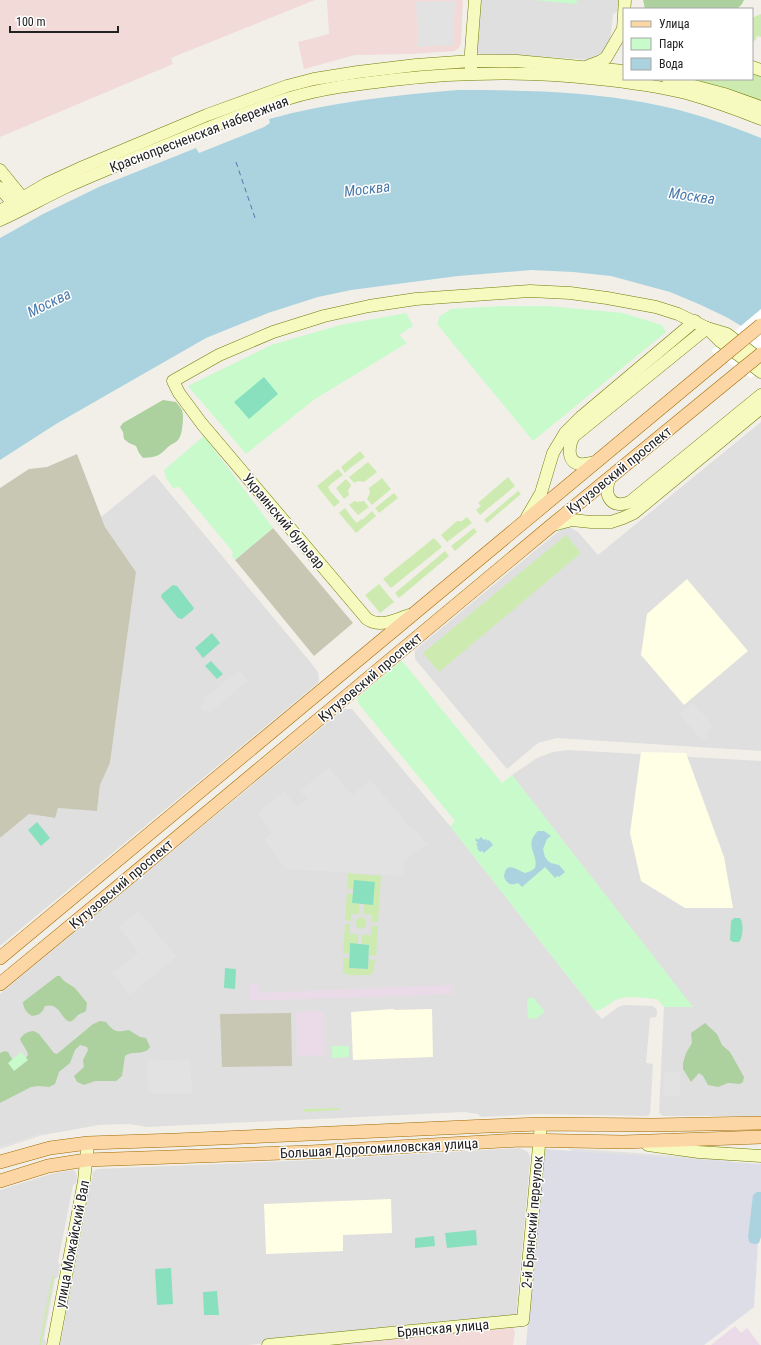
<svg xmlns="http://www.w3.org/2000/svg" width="761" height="1345" viewBox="0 0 761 1345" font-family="'Roboto Condensed',sans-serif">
<rect width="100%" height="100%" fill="#f2efe9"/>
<g fill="#e0dfdf">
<polygon points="481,0 622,0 620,10 613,14 610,42 606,52 593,60 533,56 481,54 478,53 476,47"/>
<polygon points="761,422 761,751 557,738 538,743 507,769 415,659 415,650 566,525 578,532 598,555"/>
<polygon points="154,474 312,664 318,672 319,679 318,683 0,946 0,838 29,814 54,818 58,808 97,810 100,785 110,763 136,572 105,527 101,517"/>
<polygon points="344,709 352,709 450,826 595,1011 602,1019 618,1007 624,1005 653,1006 657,1010 657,1015 656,1017 650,1018 646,1063 653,1064 650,1114 647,1116 539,1114 481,1117 478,1114 464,1112 147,1127 129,1124 99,1125 43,1135 40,1134 0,1147 0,994"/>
<polygon points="568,750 761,761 761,1116 663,1116 659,1113 664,1007 692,1007 512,775 537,758 553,752"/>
<polygon points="520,1148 528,1152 530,1157 530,1162 516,1315 393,1330 248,1345 60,1345 91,1182 93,1172 97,1169 315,1160"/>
<polygon points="72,1170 75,1171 77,1176 76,1183 73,1185 58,1262 60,1265 58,1277 55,1279 44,1338 46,1342 45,1345 0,1345 0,1190 51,1174"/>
</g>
<g fill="#f2dad9">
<polygon points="0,0 315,0 171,58 173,64 0,137"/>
<polygon points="327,0 463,0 461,43 459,48 455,51 411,54 355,55 304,69 298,42 329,34"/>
<polygon points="512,1326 515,1332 513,1345 296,1345"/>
</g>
<g fill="#ebdbe8">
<polygon points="250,984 258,984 259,993 452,985 452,994 250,1001"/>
<polygon points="323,1011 325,1055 297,1056 296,1012"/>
<polygon points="735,1326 741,1333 747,1328 760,1345 711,1345"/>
</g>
<g fill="#ffffe5">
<polygon points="687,579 748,651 684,705 641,655 647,614"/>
<polygon points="641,752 686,753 724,857 733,908 685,908 641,881 630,833"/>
<polygon points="394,1009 394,1010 432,1009 433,1057 353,1060 351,1012"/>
<polygon points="391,1199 392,1233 343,1235 343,1251 266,1254 264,1204"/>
</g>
<g fill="#c7c7b4">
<polygon points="77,454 105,527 136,572 110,763 100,785 97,811 58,808 55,818 29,814 0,838 0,488 29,469 47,467"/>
<polygon points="273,528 353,623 314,656 235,560"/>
<polygon points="291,1013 292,1066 222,1067 220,1014"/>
</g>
<g fill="#cdebb0">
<polygon points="761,14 761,37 757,36 755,41 752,40 752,18"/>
<polygon points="752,73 761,75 761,100 693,79 752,79"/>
<polygon points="360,451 365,457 349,469 345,473 341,467"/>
<polygon points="368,462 377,472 364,482 358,481 354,483 349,477"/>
<polygon points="338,469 343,475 332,483 328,487 330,491 340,502 334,507 317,486"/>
<polygon points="508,477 515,486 480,515 476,510 481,506 478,503"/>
<polygon points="382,478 391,489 372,505 367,499 370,493 369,488"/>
<polygon points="346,479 351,485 348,491 349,495 344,499 336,488"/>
<polygon points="518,491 521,494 487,523 484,520"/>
<polygon points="394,493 398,498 379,513 375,508"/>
<polygon points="354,501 358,502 364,501 369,507 358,515 349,505"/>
<polygon points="345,508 353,519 357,523 361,519 362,520 372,511 376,516 356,533 339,513"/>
<polygon points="467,517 472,523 447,542 441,535 457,521 462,521"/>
<polygon points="474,528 477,532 455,551 451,546"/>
<polygon points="566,535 581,553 439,672 423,653"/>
<polygon points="434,538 442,547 391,588 383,579"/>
<polygon points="445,551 449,556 399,598 395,593"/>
<polygon points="379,584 394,602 380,613 365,595"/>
<polygon points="348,873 381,876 378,922 372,922 372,915 363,914 364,904 373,904 354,881 354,889 347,889"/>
<polygon points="347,893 353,894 353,903 360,904 359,914 351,914 351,921 345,920"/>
<circle cx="361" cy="923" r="5.5"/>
<polygon points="345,924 350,924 350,934 358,934 358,944 350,944 349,954 343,953"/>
<polygon points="371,926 378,926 376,956 369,955 369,945 361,944 362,935 371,935"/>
<polygon points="343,958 349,958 349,968 368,969 369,959 375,960 373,972 370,975 348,975 343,972"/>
<polygon points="339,1108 339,1110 304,1112 304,1109"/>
<polygon points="52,1276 54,1276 41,1345 39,1345"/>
</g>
<g fill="#add19e">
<polygon points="643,0 744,0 742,4 737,9 645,9"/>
<path d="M163,400L176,402C178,404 180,407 182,410C184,415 183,435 178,440C176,443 171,444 168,447C159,456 157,457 143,458L139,453L136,446L129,443L124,439L123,432L120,427L123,423Z"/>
<path d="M57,976H60L64,981L75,988L87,1003L86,1011C83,1013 81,1013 78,1015C76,1017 75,1019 73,1020C63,1028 62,1001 45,1006C42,1013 40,1015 32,1016C27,1013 23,1008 23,1002Z"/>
<path d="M100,1021L106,1022C115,1033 116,1032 129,1030L140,1037L146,1038L150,1047C145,1056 132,1050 125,1056L122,1076L116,1081H95L84,1085L77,1082L74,1076L84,1067L83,1060L88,1050L87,1047L80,1045L75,1050L70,1063L59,1072L55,1084L49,1087L38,1086L31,1087L0,1103V1053L5,1051L8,1052L13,1061C20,1060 25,1060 28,1055C27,1049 22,1045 20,1039C23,1034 28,1031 34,1031L39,1034L54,1053L57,1054L93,1024Z"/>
<polygon points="705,1023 717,1034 722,1045 730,1052 744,1077 743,1082 740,1084 728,1083 718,1087 708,1085 703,1076 699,1073 691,1082 683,1069 683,1063 686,1053 692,1043 691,1033"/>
</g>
<g fill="#c8facc">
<polygon points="534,0 577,0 576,4"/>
<polygon points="501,306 547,306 623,313 662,325 666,332 533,441 437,324 440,316 451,309"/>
<polygon points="406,313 413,326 399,335 407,343 315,399 246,454 188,386 271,345 340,325"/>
<polygon points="204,436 273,528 235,560 232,556 233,552 179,487 173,488 166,478 164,470"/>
<path d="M401,661L403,662L502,783L512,775L693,1007H664L657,999C645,998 629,995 618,999C609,1003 604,1010 595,1011L450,826L455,821L358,703L357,698Z"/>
<polygon points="533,997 545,1012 536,1019 528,1018 527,999"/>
<polygon points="332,1046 349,1046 349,1057 332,1058"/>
<polygon points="21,1052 28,1060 14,1071 8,1063"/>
</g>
<g fill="#88e0be">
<polygon points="264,377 278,394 249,419 234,402"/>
<polygon points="173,585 177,586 194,608 193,610 182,619 178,618 161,597 162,594"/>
<polygon points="212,633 220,643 203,658 195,648"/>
<polygon points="211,661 223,674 217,679 205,666"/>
<polygon points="37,822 50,838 41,846 28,830"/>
<polygon points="354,880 375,882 373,905 352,903"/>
<path d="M734,918H740C744,923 743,938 739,942H733L730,940L731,921Z"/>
<polygon points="350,943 369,945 368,969 349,968"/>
<polygon points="225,968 236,969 235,989 224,988"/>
<polygon points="476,1230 477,1245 447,1248 445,1233"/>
<polygon points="434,1236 435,1246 415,1248 415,1238"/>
<polygon points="171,1268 173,1304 157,1305 155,1269"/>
<polygon points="217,1291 219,1315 204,1315 203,1292"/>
</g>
<g fill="#e2e2e2">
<polygon points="455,1 453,45 418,47 416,2"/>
<polygon points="239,670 248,681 210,713 207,710 204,712 200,707 205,703 203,699"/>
<polygon points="693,702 713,726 707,732 708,740 701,739 679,714"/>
<polygon points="329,767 352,795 371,780 413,830 415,829 429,846 421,848 404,862 403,876 286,869 264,840 272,832 257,813 284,791 297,807 307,799 300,791"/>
<polygon points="138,910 177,957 130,995 112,973 138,953 119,927"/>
<polygon points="190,1059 192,1093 151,1094 150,1091 148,1091 146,1061"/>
<polygon points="664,1072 681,1072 680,1096 663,1096"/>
<polygon points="40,1134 43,1135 0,1149 0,1147"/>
<polygon points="567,1148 732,1160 731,1162 578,1154"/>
</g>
<polygon fill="#dddde8" points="544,1149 761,1164 761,1194 754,1307 704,1345 526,1345"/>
<g fill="#aad3df">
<path d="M458,90C521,90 585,91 647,103C686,110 724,123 761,138V338L728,318L701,305L670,292L611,276L573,272L532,270L458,276L351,290L318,297L268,313L206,338L56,424L0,460V238L43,214L101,186L196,148L199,153L264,127L270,123L269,119C331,102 395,95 458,90Z"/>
<path d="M538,831H544L551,836L547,839L543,849L545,857L548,861L551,863L559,865L565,872L559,877L557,876L555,878L545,867L522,887L518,883C511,886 507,884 504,877C506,860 516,870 525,873L531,871L535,868C539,854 523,846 538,831Z"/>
<polygon points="481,837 484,840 486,839 488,841 489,840 493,845 484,853 482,851 480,852 477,848 478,847 476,844 478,843 475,840 477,838 478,840"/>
<polygon points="757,1192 761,1192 761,1237 759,1243 755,1244 750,1243 748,1238 753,1195"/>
</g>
<polygon fill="#fff" points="761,309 761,370 751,378 711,351"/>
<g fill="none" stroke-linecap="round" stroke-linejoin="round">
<polyline stroke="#4a7aab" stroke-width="1" stroke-dasharray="5 4" stroke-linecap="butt" points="236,162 255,218"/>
<defs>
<g id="secondary">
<polyline points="588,66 601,61 606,58 623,29 625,0"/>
<polyline points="752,67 761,70"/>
<polyline points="471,69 471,52 475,0"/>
<polyline points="668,79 724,94 761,107"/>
<polyline points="0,170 26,202"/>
<polyline points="0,188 17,208"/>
<polyline points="0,211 46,184 83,167 207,115 287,86 314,79 358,72 416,65 471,61 517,61 624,71"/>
<path d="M0,220C22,210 43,198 64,188C104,170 145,154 186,137C220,123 255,109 290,98C323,88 358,84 392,80C461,72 530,71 599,79C628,82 657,86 686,93C711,100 736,109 761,119"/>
<polyline points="707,328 720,341 761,372"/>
<path d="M596,462C591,463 585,465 579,464C566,461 569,444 574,436L707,328"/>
<path d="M610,478C603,494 610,510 630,502L761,395"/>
<polyline points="527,517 541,493 553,453 565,433 581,417 695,321"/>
<polyline points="553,525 572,520 591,522 611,522 623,518 634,513 761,408"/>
<path d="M409,615C396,620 380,628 367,619L202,424L179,393L173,381L219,355L273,332L324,316L369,306L416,299L530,291L570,293L607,298L656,307L678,314L707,328L727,334L761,360"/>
<polyline points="648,1145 699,1152 761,1156"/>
<polyline points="53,1345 84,1181 88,1143"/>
<polyline points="268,1345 523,1320 541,1124"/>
</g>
<g id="primary">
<polyline points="0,958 721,358"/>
<polyline points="0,984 120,885 552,525 740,371"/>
<polyline points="0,1162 50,1148 88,1143 176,1140 488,1126 541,1124 654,1125 761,1123"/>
<polyline points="0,1181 48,1166 86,1160 310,1152 520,1140 623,1142 761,1137"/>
</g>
</defs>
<use href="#secondary" stroke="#707d05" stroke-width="13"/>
<use href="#primary" stroke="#a06b00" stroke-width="14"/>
<use href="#secondary" stroke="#f7fabf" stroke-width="12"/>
<use href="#primary" stroke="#fcd6a4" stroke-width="13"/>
<defs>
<g id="primary-bridge">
<polyline points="721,358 761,325"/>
<polyline points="740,371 761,354"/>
</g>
</defs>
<use href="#primary-bridge" stroke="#a06b00" stroke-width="14" stroke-linecap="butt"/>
<use href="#primary-bridge" stroke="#fcd6a4" stroke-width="13"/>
</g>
<g text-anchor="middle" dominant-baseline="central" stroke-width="3" stroke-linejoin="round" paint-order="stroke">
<g font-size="14" fill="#222" stroke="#fff">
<text transform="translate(199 134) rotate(-21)">Краснопресненская набережная</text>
<text transform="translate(619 470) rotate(-39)">Кутузовский проспект</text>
<text transform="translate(284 521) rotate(50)">Украинский бульвар</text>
<text transform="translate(370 677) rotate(-40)">Кутузовский проспект</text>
<text transform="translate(121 884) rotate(-40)">Кутузовский проспект</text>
<text transform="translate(379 1148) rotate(-3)">Большая Дорогомиловская улица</text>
<text transform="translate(532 1222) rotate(-85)">2-й Брянский переулок</text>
<text transform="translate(72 1244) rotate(-79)">улица Можайский Вал</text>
<text transform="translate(443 1328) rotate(-5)">Брянская улица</text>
</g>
<g font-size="15" font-style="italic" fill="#4a7aab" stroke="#fff">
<text transform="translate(367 189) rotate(-7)">Москва</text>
<text transform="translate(692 196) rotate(8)">Москва</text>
<text transform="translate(49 303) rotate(-26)">Москва</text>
</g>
</g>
<rect x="623" y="8" width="130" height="72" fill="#ffffff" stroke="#a7a7a7"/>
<rect x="631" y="21" width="20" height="6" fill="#fcd6a4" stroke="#a7a7a7"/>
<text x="659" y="28" font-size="12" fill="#222222">Улица</text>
<rect x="631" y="38" width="20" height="12" fill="#c8facc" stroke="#a7a7a7"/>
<text x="659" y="48" font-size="12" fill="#222222">Парк</text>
<rect x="631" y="58" width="20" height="12" fill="#aad3df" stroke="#a7a7a7"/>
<text x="659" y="68" font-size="12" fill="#222222">Вода</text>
<path d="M10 26v6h108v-6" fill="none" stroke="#222222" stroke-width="2"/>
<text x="16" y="26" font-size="12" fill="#222222" stroke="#ffffff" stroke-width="3" paint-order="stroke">100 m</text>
</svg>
